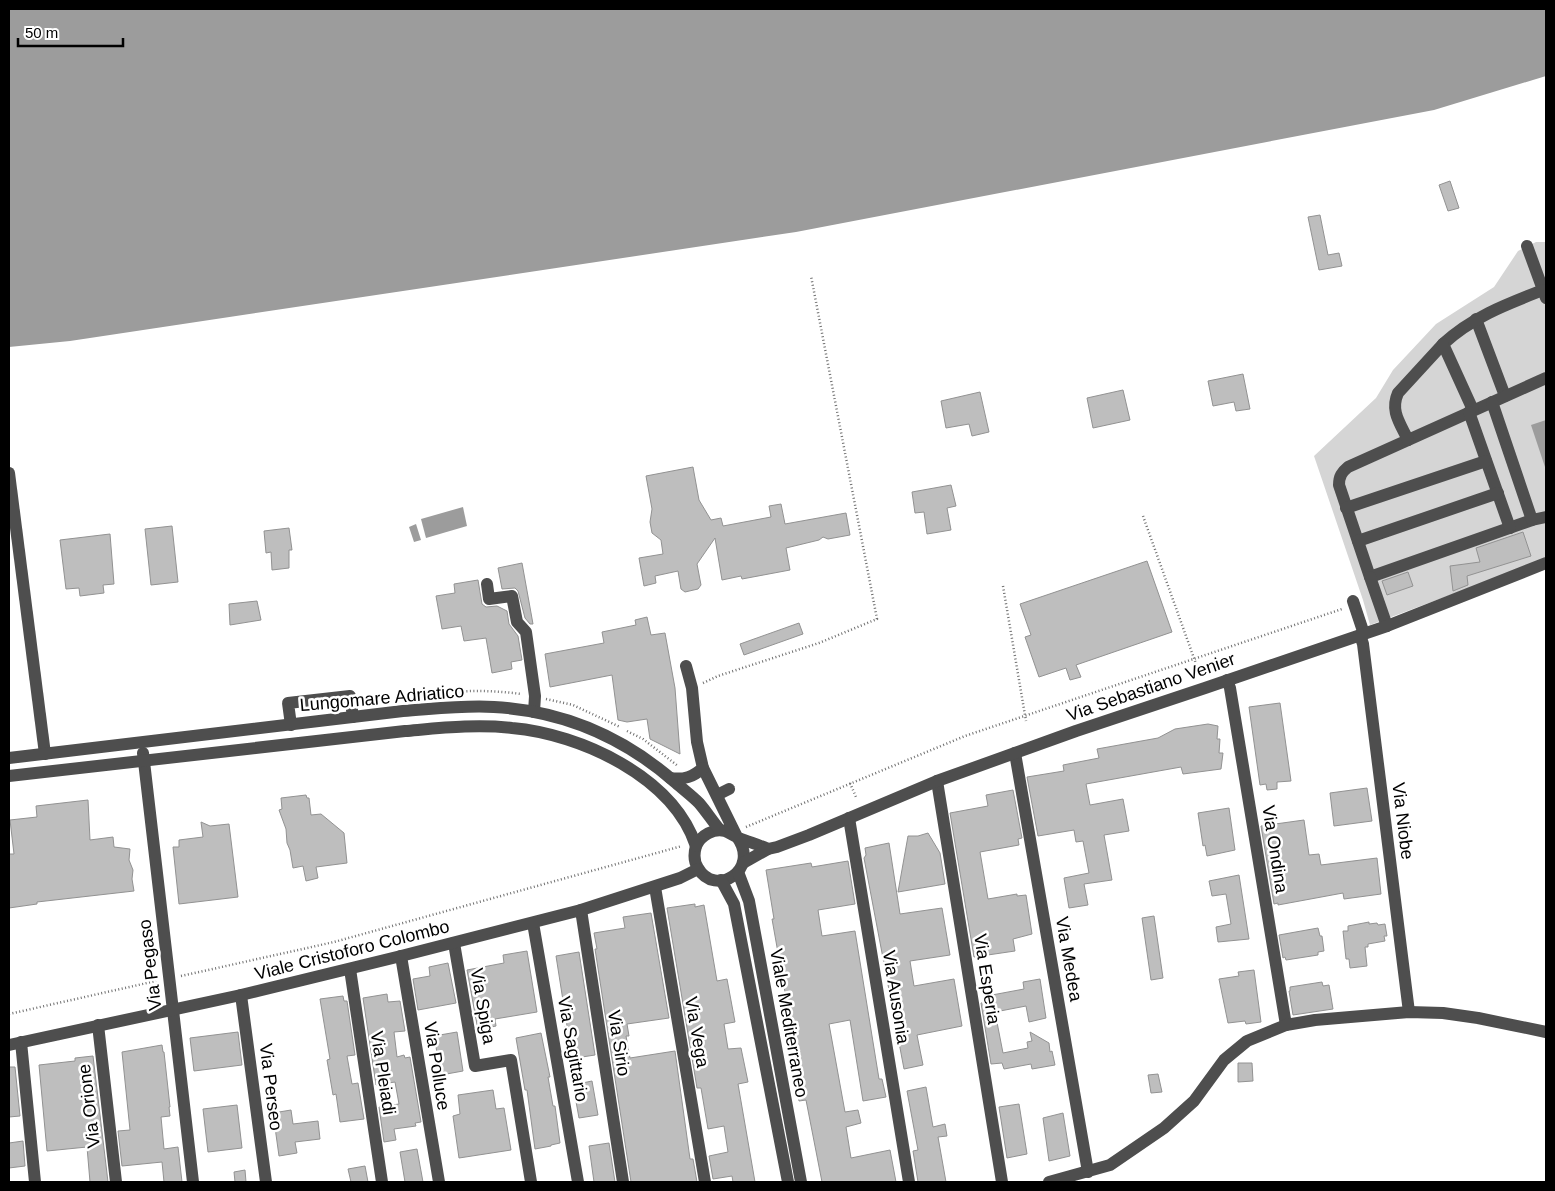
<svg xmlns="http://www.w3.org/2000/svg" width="1555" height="1191" viewBox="0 0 1555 1191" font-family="Helvetica,sans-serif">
<rect width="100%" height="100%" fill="#fff"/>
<polygon fill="#d5d5d5" points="1536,242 1546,242 1546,559 1370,625 1363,600 1314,456 1376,398 1393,370 1436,324 1494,287 1518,251"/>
<g fill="#9c9c9c">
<polygon points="9,9 1546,9 1546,76 1434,110 796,232 70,341 9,347"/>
<polygon points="1546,420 1546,470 1531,425"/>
<polygon points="463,507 467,526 426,538 421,519"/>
<polygon points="416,524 421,540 414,542 409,527"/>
</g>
<g fill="#bebebe" stroke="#929292">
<polygon points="1450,181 1459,208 1448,211 1439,185"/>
<polygon points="1320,215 1328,255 1339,253 1342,266 1319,270 1308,217"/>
<polygon points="1243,374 1250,409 1236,411 1234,402 1213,406 1208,381"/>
<polygon points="1123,390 1130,420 1093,428 1087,398"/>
<polygon points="980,392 989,432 972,436 969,424 946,428 941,401"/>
<polygon points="693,467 699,500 711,520 721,518 723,526 771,517 769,506 781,504 785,524 846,513 850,535 828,539 823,537 819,540 786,548 790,570 742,579 741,576 722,580 715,538 697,564 701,585 698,589 685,592 681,589 678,571 655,576 656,583 644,586 639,558 663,554 661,540 652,533 650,522 652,509 646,476"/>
<polygon points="951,485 956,506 947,508 951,530 927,534 924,512 915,513 912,492"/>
<polygon points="172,526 178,582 151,585 145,529"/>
<polygon points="289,528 292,550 289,550 289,568 272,570 271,552 266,553 264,531"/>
<polygon points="1523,532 1531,556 1467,576 1468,585 1453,591 1450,566 1480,562 1476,548"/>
<polygon points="110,534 114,584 103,585 104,593 80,596 79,588 66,589 60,540"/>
<polygon points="1147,561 1172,632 1076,665 1081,677 1070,680 1066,668 1039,677 1025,637 1031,635 1020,604"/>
<polygon points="522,563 533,624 530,624 525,618 518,591 515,588 502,589 498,568"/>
<polygon points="1408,572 1413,586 1387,595 1382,581"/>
<polygon points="478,580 482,604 486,607 497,606 507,611 509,624 518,636 522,660 511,662 512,669 492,673 486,638 464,641 461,626 442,629 436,596 455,593 454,584"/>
<polygon points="257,601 261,620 230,625 229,604"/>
<polygon points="647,617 651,635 665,633 675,688 680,754 650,739 647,719 627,722 618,720 612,675 550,687 545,654 604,643 602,632 636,625 635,620"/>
<polygon points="799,623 803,634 744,655 740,644"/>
<polygon points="1280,703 1291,781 1277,782 1277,789 1267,790 1266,784 1260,785 1249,707"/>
<polygon points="1208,724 1218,726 1217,739 1220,739 1219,753 1223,753 1221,769 1183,774 1181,767 1086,784 1090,805 1123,799 1129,831 1104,835 1112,880 1084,884 1088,905 1069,908 1064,878 1089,873 1083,841 1076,842 1074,830 1038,836 1027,777 1064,771 1063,765 1099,758 1097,749 1158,738 1175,729"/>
<polygon points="1367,788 1372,821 1334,826 1330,793"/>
<polygon points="1013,790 1022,838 1018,839 1019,845 980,852 988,899 1017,894 1017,896 1026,895 1032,934 1013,939 1015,951 974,957 950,813 988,806 986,795"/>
<polygon points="306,795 307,798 309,798 311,815 321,814 344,833 347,863 316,867 318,878 306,881 303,866 293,868 290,850 287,843 286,829 279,810 282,809 281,798"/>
<polygon points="88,800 90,840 113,837 114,847 130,849 129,860 133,870 132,879 134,891 37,902 37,904 9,908 9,854 14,854 10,820 37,817 36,806"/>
<polygon points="1229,808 1235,850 1207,856 1205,845 1203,846 1198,813"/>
<polygon points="1304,820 1309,855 1319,854 1321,865 1377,858 1381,894 1344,899 1343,893 1278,905 1278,903 1274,904 1261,826"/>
<polygon points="201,822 210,826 229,824 238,897 179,904 173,847 179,847 179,840 203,837"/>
<polygon points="928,833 940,853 945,884 898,892 908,836 918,836"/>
<polygon points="889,843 900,914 942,908 950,955 910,961 914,986 954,979 962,1026 917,1035 923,1065 904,1069 864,858 866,855 865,848"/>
<polygon points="848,861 855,904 818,910 822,936 855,931 879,1079 882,1079 886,1097 863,1101 850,1020 829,1024 845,1112 858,1110 861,1123 846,1127 851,1158 890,1150 896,1182 822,1182 806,1100 799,1101 783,1010 788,1009 772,919 774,919 766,870 811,863 812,867"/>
<polygon points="1239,875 1249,939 1218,942 1216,927 1231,924 1226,894 1212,896 1209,881"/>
<polygon points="695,904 695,907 704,905 717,981 727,979 735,1022 724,1024 728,1049 741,1048 748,1082 738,1084 755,1182 733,1182 732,1176 713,1179 709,1156 728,1152 724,1126 708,1129 701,1088 697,1088 667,908"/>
<polygon points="651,913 669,1018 627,1024 629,1036 626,1036 630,1058 675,1051 690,1159 693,1159 697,1182 631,1182 595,949 597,949 594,933 625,928 623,917"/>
<polygon points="1154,916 1163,978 1151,980 1142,918"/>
<polygon points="1369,922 1369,924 1377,923 1378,925 1385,924 1387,936 1384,936 1385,941 1368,944 1368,947 1365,947 1367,966 1350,968 1349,959 1346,959 1343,931 1348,931 1348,926"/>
<polygon points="1318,928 1320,936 1322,936 1324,951 1318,952 1318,955 1286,960 1285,957 1283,958 1279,935"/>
<polygon points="527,951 537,1012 495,1019 496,1026 478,1030 467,970 504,963 503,955"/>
<polygon points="579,952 595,1055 569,1059 564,1027 567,1026 556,956"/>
<polygon points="448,963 456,1003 418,1010 413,979 430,976 429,967"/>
<polygon points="1254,970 1261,1022 1246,1024 1245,1021 1228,1023 1219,979 1239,976 1238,972"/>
<polygon points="1040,979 1046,1018 1029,1022 1026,1006 995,1012 1003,1053 1028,1048 1027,1042 1032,1041 1030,1032 1049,1043 1050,1052 1052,1051 1055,1065 1032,1069 1031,1064 1004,1069 1002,1063 991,1064 981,1003 993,1001 992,995 1024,989 1023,982"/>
<polygon points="1322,982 1323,986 1329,985 1333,1009 1293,1015 1289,991 1290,991 1290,987"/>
<polygon points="387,994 388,1002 400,1001 405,1031 394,1032 397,1057 404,1055 405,1058 410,1057 421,1122 415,1123 416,1126 394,1129 396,1140 384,1142 379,1107 399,1104 395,1082 376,1085 363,998"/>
<polygon points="343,996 344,1001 347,1001 355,1055 347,1056 352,1084 358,1083 364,1119 340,1122 336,1094 333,1095 327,1060 330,1059 320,999"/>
<polygon points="238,1032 242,1065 194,1071 190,1038"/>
<polygon points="457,1032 463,1071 441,1075 434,1036"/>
<polygon points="541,1033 550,1077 548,1077 553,1106 555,1106 560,1143 551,1145 551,1146 535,1149 527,1090 525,1090 516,1038"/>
<polygon points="162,1045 163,1052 164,1052 170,1107 169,1107 170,1116 161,1117 164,1149 178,1147 182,1182 164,1182 162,1162 122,1166 118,1131 130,1130 122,1052"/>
<polygon points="93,1056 108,1182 90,1182 87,1147 47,1151 39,1065 75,1061 75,1058"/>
<polygon points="1238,1063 1252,1063 1253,1081 1238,1082"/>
<polygon points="9,1067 15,1067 20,1116 9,1117"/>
<polygon points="1158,1074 1162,1092 1151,1093 1148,1075"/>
<polygon points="592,1081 598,1115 579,1118 573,1085"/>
<polygon points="926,1087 933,1127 945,1124 947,1136 938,1137 946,1182 918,1182 913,1151 918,1150 907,1091"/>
<polygon points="493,1090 496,1109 504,1108 511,1150 459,1158 453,1116 460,1114 458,1095"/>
<polygon points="1019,1104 1027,1154 1007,1158 999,1107"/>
<polygon points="237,1105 242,1148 208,1152 203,1109"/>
<polygon points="291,1110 293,1124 318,1121 320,1139 295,1142 297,1153 279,1156 273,1113"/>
<polygon points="1063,1113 1070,1156 1049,1161 1043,1118"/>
<polygon points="23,1141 25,1166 9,1168 9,1143"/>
<polygon points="609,1143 615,1182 594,1182 589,1146"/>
<polygon points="417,1149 423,1182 405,1182 400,1152"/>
<polygon points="365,1166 368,1182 351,1182 348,1169"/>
<polygon points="245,1170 246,1182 235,1182 234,1172"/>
</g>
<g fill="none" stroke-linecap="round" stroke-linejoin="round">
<g stroke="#707070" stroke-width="2.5" stroke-dasharray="1 2.5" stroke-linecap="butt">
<polyline points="1143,516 1200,675"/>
<polyline points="1003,586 1026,721"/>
<polyline points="703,683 718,676 819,643 877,619 811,276"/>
<path d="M435,694C464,690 492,690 521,694"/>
<polyline points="546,699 573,705 620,727"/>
<polyline points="627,731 643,739 678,766"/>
<polyline points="850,783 856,797"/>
<polyline points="746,827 965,736 1342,609"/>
<polyline points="181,976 334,942 682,846"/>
<polyline points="9,1014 156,981"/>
</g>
<g stroke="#4e4e4e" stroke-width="12">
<polyline points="1527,246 1546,298"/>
<polyline points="1476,319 1505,396"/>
<path d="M1546,378L1348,467C1342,472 1339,476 1339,485L1370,577L1532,520L1546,517"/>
<polyline points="1492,402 1532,520"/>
<path d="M1473,410L1443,344C1472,317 1507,304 1543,290"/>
<polyline points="1469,412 1510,528"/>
<path d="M1408,440C1400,423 1390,411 1398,393L1443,344"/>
<polyline points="9,473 45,754"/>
<polyline points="1346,508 1486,461"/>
<polyline points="1358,541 1498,493"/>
<polyline points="1370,577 1387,626"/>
<polyline points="487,584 489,599 512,596 517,622 526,632 535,696 534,712"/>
<polyline points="1353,601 1364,634"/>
<polyline points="1360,635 1363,644 1409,1012"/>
<path d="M686,666L692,688L697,742L703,768L737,837C761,870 715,898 698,868C694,862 694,853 696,846C701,835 714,828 725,831C730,833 734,836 739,838C749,842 759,845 768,849"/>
<polyline points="1227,680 1230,688 1286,1025"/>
<polyline points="291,725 288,703 350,696 353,717"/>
<polyline points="143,753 193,1182"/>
<polyline points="1015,753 1088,1172"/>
<path d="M9,758L403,711C433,709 464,705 494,707C564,711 624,737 676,783C684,790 692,796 699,803C706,811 713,822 720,830"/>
<path d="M9,776L405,731C441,728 476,724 512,728C581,734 673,777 696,846"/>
<path d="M670,778C684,780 693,777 703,768"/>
<polyline points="937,781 1002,1182"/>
<polyline points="717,795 729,789"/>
<polyline points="849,818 909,1182"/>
<polyline points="743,863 768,849 777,847 809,835 937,781 1076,731 1205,688 1387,626 1546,563"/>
<polyline points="738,872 749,901 801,1182"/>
<polyline points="721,880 734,904 788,1182"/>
<polyline points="655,887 705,1182"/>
<polyline points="581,910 623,1182"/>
<polyline points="533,923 578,1182"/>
<polyline points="454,943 475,1066 511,1060 531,1182"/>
<polyline points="401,956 439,1182"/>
<polyline points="350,969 382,1182"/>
<polyline points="241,995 266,1182"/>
<polyline points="98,1025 116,1182"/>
<polyline points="21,1042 35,1182"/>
<polyline points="9,1045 241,995 401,956 581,910 680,878 698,869"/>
<polyline points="1049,1182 1110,1165 1164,1128 1194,1101 1224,1060 1247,1041 1286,1025 1315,1020 1409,1012 1443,1013 1478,1018 1546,1032"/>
</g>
</g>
<g text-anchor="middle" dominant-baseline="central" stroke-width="5" stroke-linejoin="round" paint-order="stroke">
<g font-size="18" fill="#000" stroke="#fff">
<text transform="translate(1151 687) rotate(-19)">Via Sebastiano Venier</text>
<text transform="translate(382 698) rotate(-5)">Lungomare Adriatico</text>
<text transform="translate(1403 821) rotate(83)">Via Niobe</text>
<text transform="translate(1275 849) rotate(81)">Via Ondina</text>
<text transform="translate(352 950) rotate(-14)">Viale Cristoforo Colombo</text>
<text transform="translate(1069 959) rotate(80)">Via Medea</text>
<text transform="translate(150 965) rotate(-97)">Via Pegaso</text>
<text transform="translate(987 979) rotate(81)">Via Esperia</text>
<text transform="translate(896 997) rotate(81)">Via Ausonia</text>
<text transform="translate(483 1006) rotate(80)">Via Spiga</text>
<text transform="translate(789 1023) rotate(80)">Viale Mediterraneo</text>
<text transform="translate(697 1032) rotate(80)">Via Vega</text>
<text transform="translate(619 1043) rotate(81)">Via Sirio</text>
<text transform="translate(573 1049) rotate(80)">Via Sagittario</text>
<text transform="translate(437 1066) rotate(81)">Via Polluce</text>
<text transform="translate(383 1073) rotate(81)">Via Pleiadi</text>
<text transform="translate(271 1087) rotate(83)">Via Perseo</text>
<text transform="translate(89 1106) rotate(-97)">Via Orione</text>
</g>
</g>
<rect width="1555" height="1191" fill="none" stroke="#000000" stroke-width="20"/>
<path d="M18 38v8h105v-8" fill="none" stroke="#000000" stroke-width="2.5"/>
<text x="25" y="38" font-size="15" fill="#000000" stroke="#ffffff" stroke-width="4" paint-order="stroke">50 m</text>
</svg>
